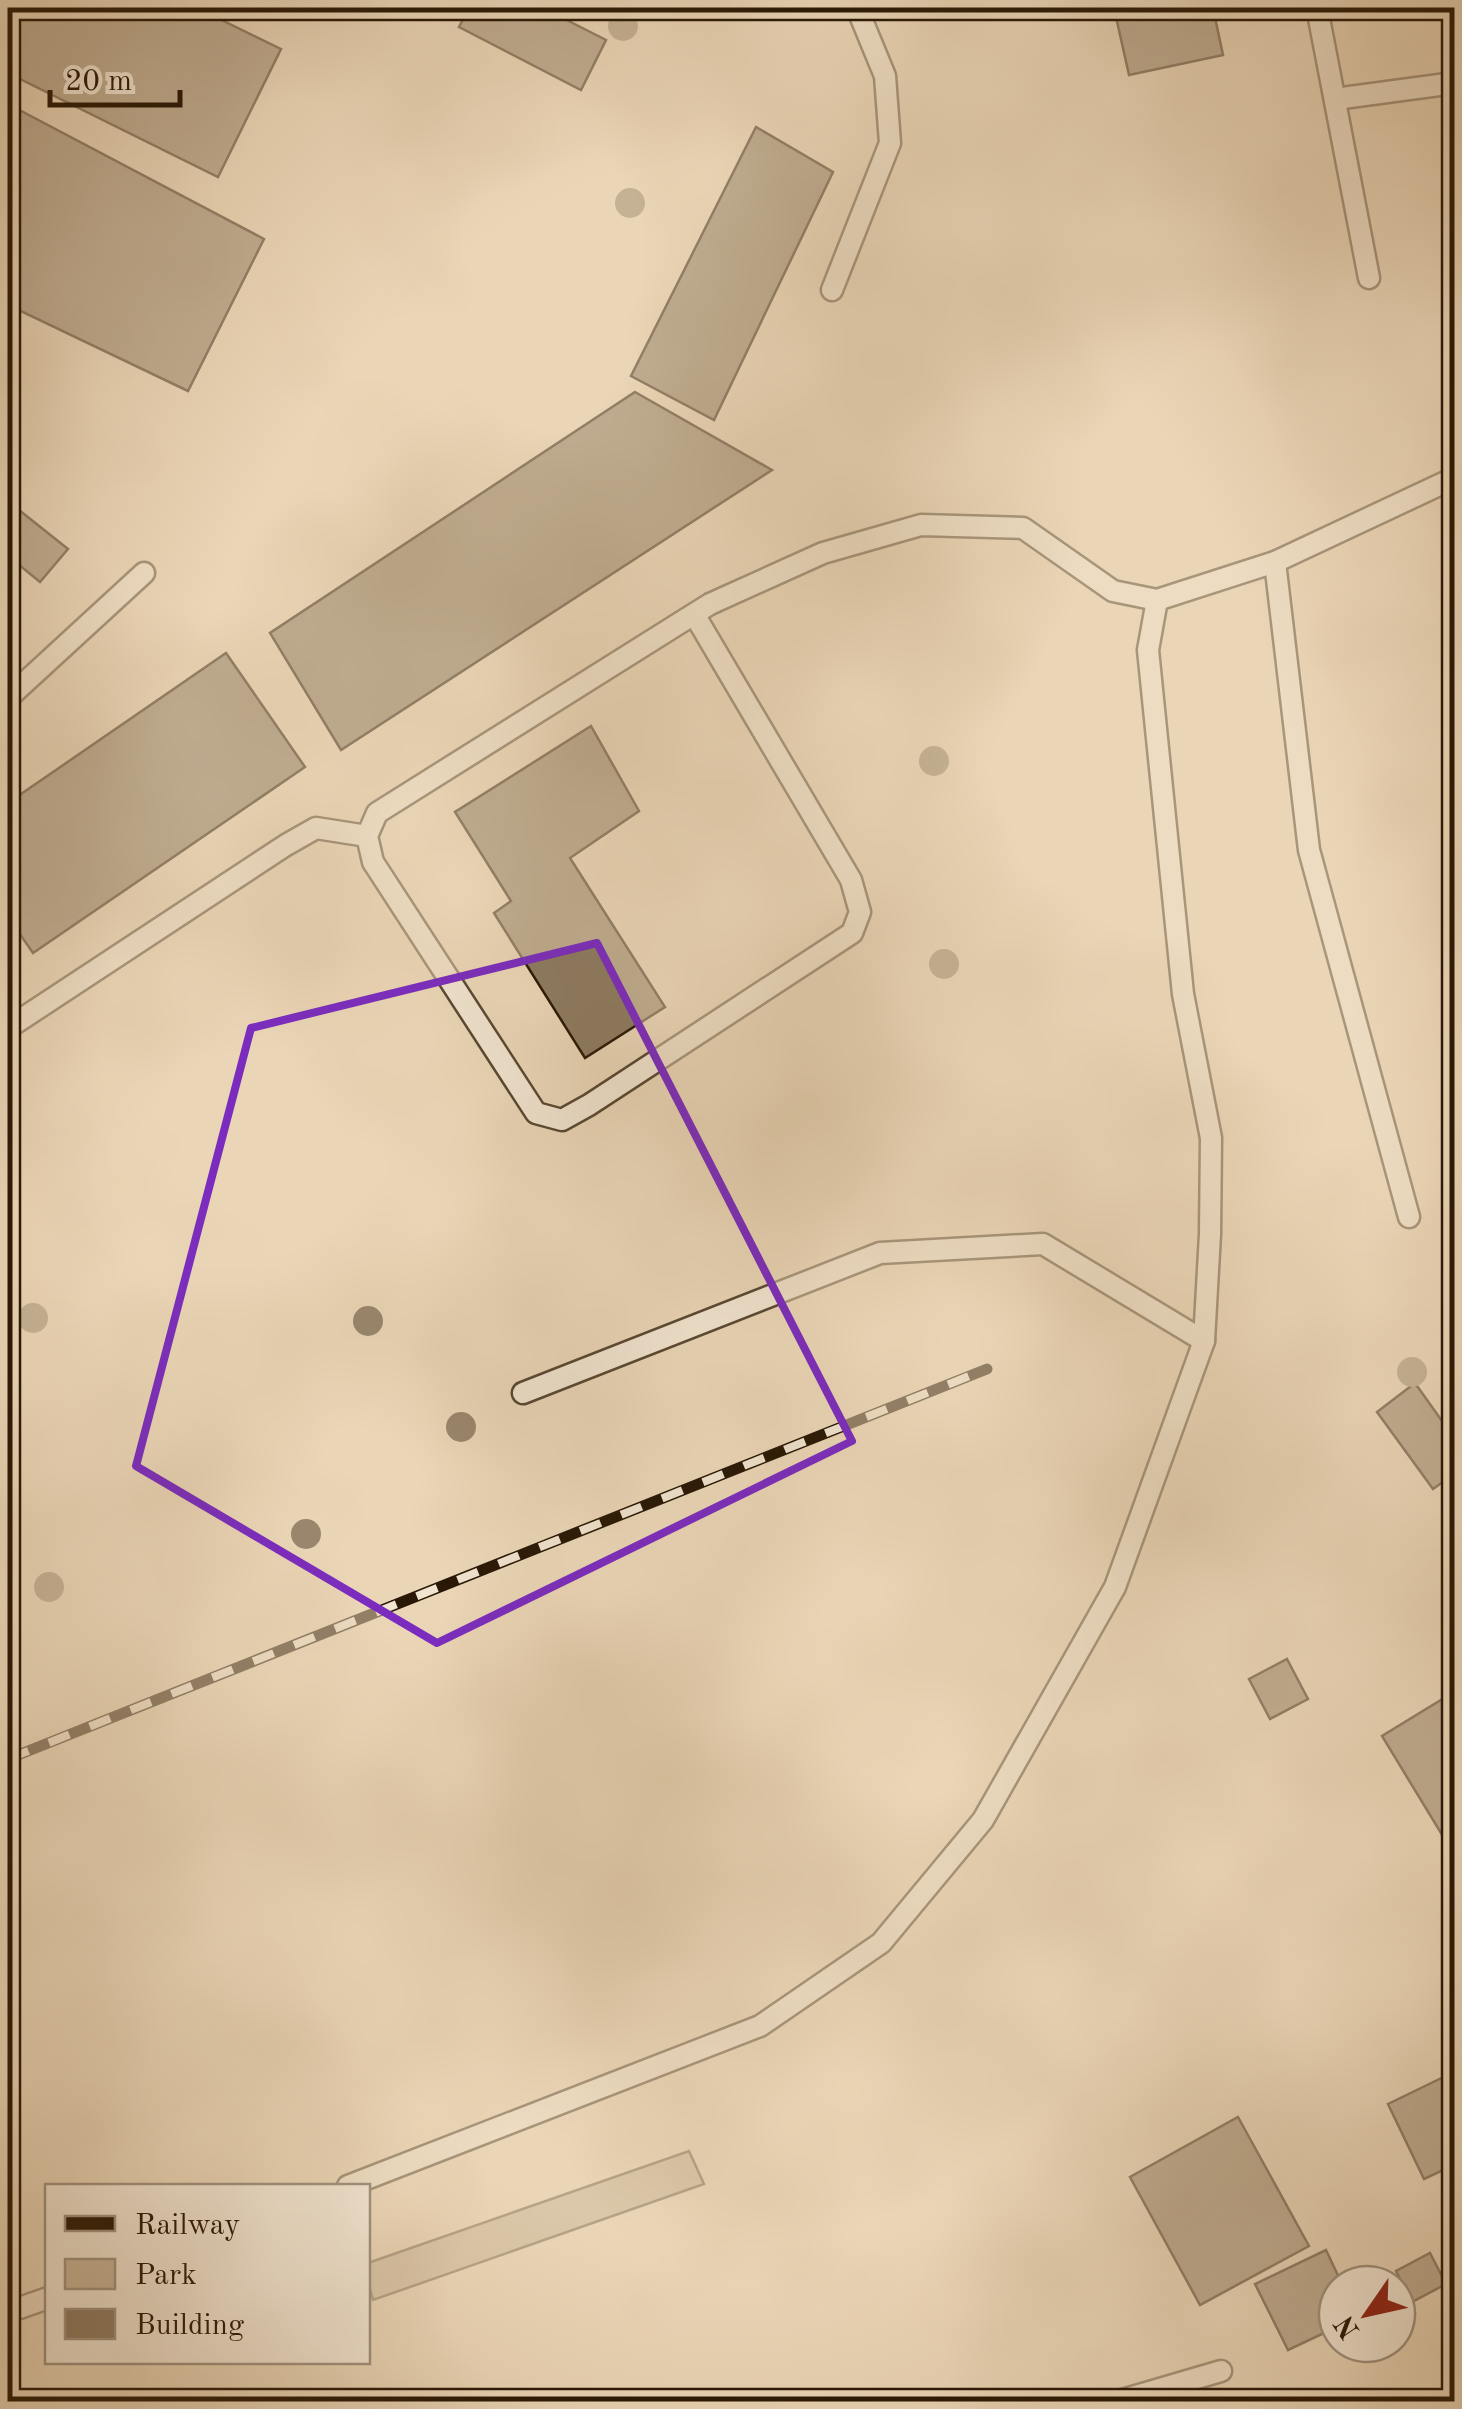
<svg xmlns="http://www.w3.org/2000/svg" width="1462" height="2409" viewBox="0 0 1462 2409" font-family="'Old Standard TT',serif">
<rect width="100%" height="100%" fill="#ead6b7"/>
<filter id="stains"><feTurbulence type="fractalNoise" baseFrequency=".002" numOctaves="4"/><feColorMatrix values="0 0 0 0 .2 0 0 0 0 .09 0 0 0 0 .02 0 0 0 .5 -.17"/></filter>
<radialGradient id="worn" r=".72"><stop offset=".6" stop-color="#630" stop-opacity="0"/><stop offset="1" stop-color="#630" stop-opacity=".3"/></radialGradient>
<polygon fill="#c9b699" stroke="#796750" stroke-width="2.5" points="689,2151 704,2184 373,2300 368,2282 368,2263"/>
<g fill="#8d7b62" stroke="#291806" stroke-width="2.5">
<polygon points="8,8 197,8 281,49 218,177 8,73"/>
<polygon points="469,8 543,8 606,40 581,90 459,27"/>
<polygon points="1114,8 1213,8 1223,55 1129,75"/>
<polygon points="8,104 264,239 188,391 8,305"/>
<polygon points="756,127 833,172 714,420 631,376"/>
<polygon points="635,392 772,470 341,750 270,633"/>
<polygon points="19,510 68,549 40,582 8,556 8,522"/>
<polygon points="226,653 305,767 33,953 8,917 8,803"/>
<polygon points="591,726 639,811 570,858 665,1007 585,1058 494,913 511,901 455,812"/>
<polygon points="1415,1383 1454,1438 1454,1474 1433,1489 1377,1412"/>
<polygon points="1287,1659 1308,1699 1270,1719 1249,1679"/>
<polygon points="1454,1692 1454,1838 1447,1843 1382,1736"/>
<polygon points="1454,2072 1454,2165 1424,2179 1388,2104"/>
<polygon points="1238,2117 1309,2246 1200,2305 1130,2177"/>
<polygon points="1326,2250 1342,2284 1337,2284 1337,2327 1288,2350 1255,2284"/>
<polygon points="1430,2253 1446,2284 1412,2302 1396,2271"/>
</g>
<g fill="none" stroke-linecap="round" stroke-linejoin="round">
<defs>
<g id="lane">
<polyline points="1317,8 1369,278"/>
<polyline points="1335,99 1454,83"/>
<polyline points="832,290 890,143 885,76 857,8"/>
<polyline points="1275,562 1309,850 1409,1217"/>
<polyline points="694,614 851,880 860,912 852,933 589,1105 562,1120 536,1113 373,862 367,836 377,813 694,614 710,604 823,553 921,525 1023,528 1113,591 1157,600 1275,562 1454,478"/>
<polyline points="8,698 144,573"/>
<polyline points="8,1028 286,845 316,828 367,836"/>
<polyline points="523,1393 880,1253 1043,1244 1204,1341"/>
<polyline points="348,2186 760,2026 881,1943 983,1820 1115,1587 1204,1341 1210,1234 1211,1138 1183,994 1148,650 1157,600"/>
<polyline points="8,2312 48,2298"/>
<polyline points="1115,2402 1221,2371"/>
</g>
</defs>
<use href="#lane" stroke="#594832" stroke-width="25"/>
<use href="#lane" stroke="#f1e4d0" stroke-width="20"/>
<defs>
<polyline id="rail" points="8,1759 987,1369"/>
</defs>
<use href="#rail" stroke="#291806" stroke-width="11"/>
<use href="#rail" stroke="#f1e4d0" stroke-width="8" stroke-dasharray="22" stroke-linecap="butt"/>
</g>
<g fill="#9a876e">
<circle cx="623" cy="26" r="15"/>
<circle cx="630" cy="203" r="15"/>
<circle cx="934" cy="761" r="15"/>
<circle cx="944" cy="964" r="15"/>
<circle cx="33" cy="1318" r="15"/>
<circle cx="368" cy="1321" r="15"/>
<circle cx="1412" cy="1372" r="15"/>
<circle cx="461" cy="1427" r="15"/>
<circle cx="306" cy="1534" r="15"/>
<circle cx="49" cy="1587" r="15"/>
</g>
<path d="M0 0H1462V2409H0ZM597,943L852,1441L437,1643L136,1466L251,1028Z" fill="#ead6b7" fill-opacity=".55" fill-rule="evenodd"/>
<path fill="none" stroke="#7b2cbf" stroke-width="8" stroke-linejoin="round" d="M597,943L852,1441L437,1643L136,1466L251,1028Z"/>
<rect width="1462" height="2409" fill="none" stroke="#ead6b7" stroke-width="40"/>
<rect x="10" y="10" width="1442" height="2389" fill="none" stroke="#291806" stroke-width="5"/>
<rect x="20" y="20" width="1422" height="2369" fill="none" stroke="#291806" stroke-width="2.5"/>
<rect x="45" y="2184" width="325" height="180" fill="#f1e4d0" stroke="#a1927f" stroke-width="2.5"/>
<rect x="65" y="2216" width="50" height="15" fill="#291806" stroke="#a1927f" stroke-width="2.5"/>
<text x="135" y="2234" font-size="30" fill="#291806">Railway</text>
<rect x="65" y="2259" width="50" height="30" fill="#c9b699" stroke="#a1927f" stroke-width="2.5"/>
<text x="135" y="2284" font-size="30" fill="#291806">Park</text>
<rect x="65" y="2309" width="50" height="30" fill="#8d7b62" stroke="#a1927f" stroke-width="2.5"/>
<text x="135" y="2334" font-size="30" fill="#291806">Building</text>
<g transform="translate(1367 2314) rotate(236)"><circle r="48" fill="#f1e4d0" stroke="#a1927f" stroke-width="2.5"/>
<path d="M0-8L18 38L0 25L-18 38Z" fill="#8f2418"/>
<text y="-15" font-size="28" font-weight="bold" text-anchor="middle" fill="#291806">N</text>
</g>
<path d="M50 90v15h130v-15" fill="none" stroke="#291806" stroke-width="5"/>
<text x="65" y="90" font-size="30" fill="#291806" stroke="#f1e4d0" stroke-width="8" paint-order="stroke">20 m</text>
<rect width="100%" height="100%" filter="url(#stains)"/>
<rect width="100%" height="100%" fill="url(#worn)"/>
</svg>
